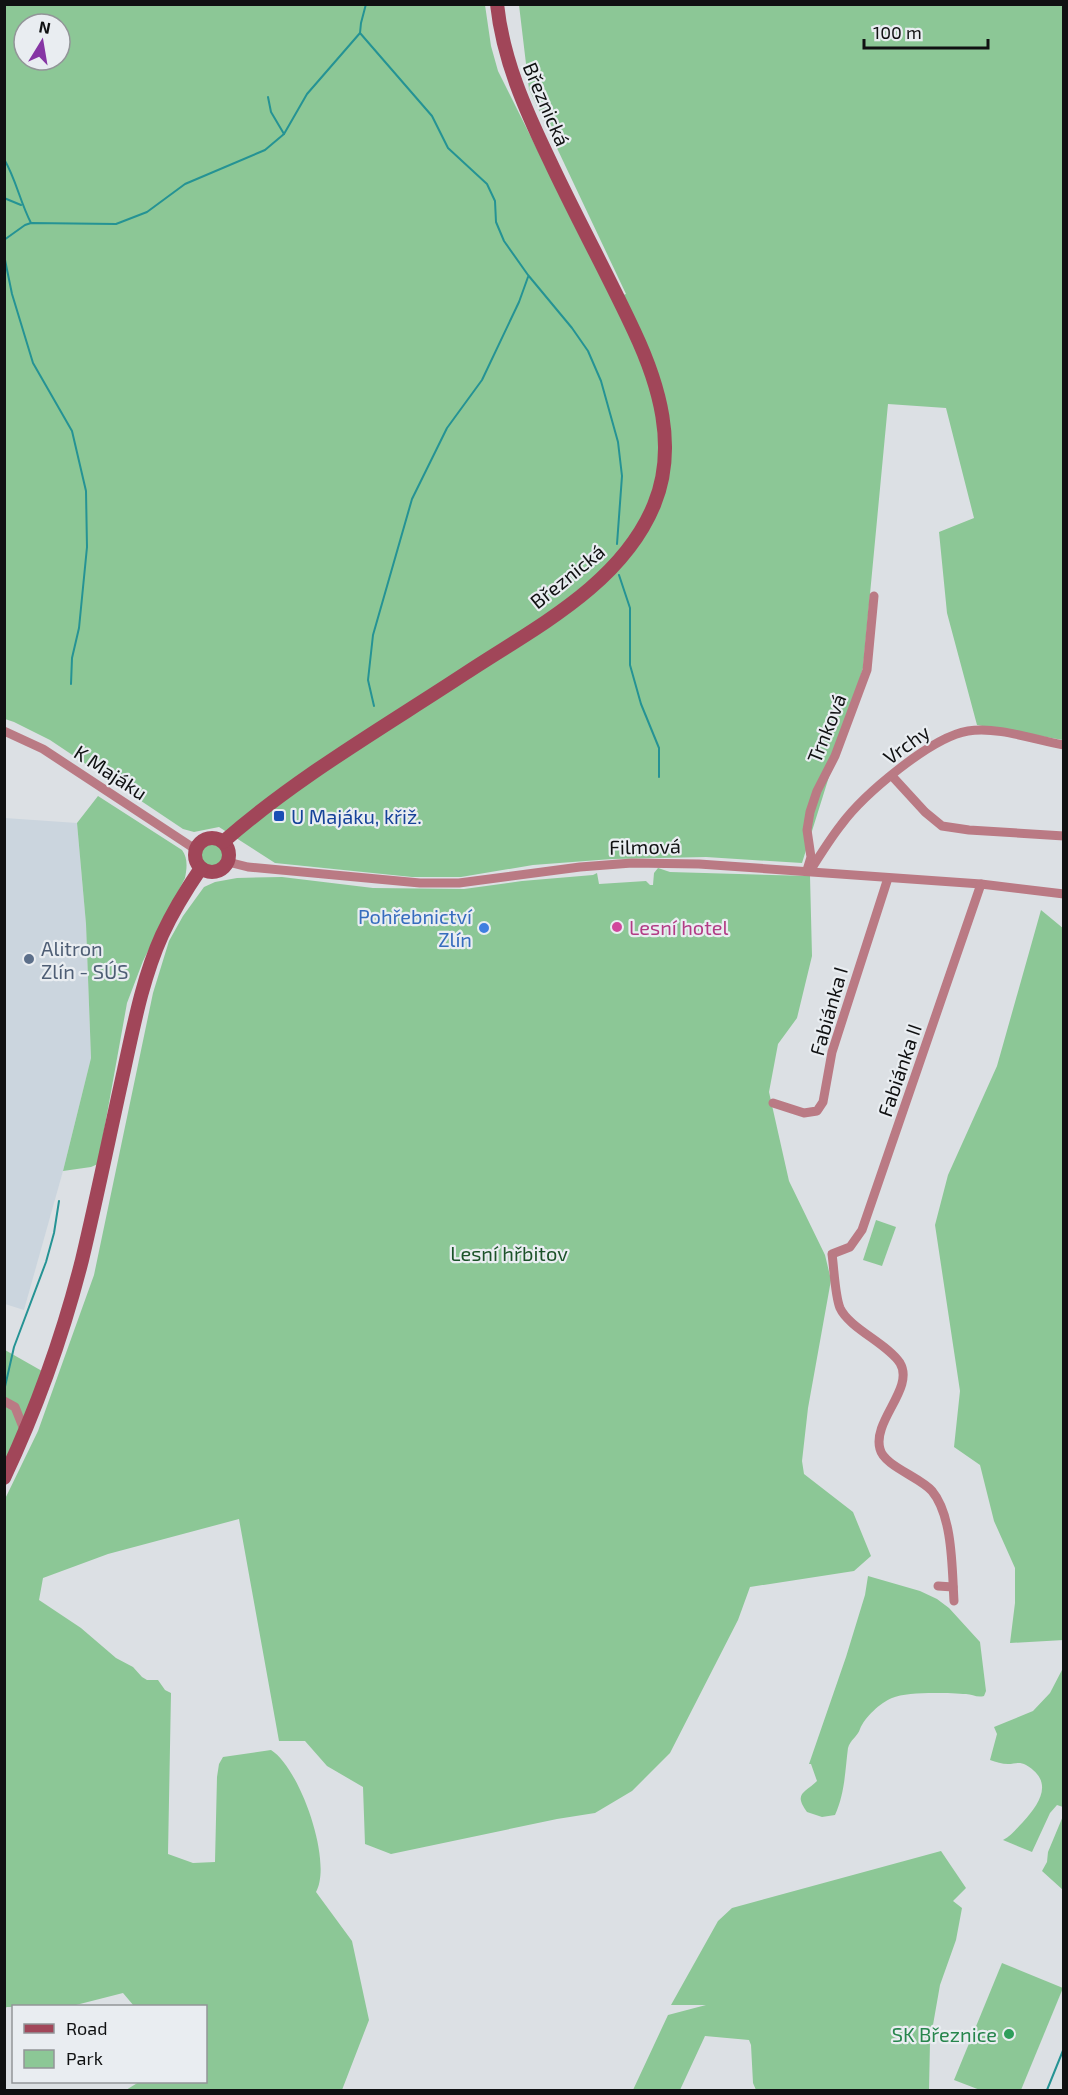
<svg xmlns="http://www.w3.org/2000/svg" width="1068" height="2095" viewBox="0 0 1068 2095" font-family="'Exo 2',sans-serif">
<rect width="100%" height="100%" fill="#dce0e4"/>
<polygon fill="#cbd5de" points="5,818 77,823 86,924 91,1058 63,1171 24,1310 5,1304"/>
<g fill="#8cc796" fill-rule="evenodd">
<path d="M5,5H485L491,46L498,71L612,299L626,294L529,89L519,5H1063V740L977,725L947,613L939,532L974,518L946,408L888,404L863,668L802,863L706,857L612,859L533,865L461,877H412L275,863L219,827L194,832L183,829L50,740L14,722L5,719ZM24,24H60V60H24Z"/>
<path d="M98,796L182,850C188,858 187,868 185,878L143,961L127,1003L98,1164L91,1167L63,1171L91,1058L86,924L77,823Z"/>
<circle cx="212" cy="855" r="12"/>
<path d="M658,868L670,872L810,876L812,956L797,1018L778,1044L769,1092L789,1181L825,1255L831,1280L808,1408L802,1461L804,1474L853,1512L871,1556L854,1571L750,1587L738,1620L670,1753L632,1791L595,1813L557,1819L391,1854L365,1844L363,1787L327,1766L305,1741H279L239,1519L108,1554L43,1578L39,1600L81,1628L116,1658L133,1667L142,1677L147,1680H158L165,1690L171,1693L168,1854L193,1863L215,1862L217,1777L219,1764L223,1757L271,1750C300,1768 333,1862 316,1892L352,1941L369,2020L342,2090H126L139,2082H206V2006H134L123,1993L72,2006L7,2007L5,2008L4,1501L38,1431L94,1275L153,993L169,941L183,916L204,887L215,882L237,878L282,877L373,888L464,889L522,881L593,875L597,873L599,884L646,881L650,885H653L654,873Z"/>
<polygon points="1041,910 1064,929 1064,1640 1010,1643 1015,1603 1015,1568 994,1521 980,1465 954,1447 960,1391 935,1225 948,1175 997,1066"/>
<polygon points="876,1220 896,1227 882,1266 863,1260"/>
<polygon points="5,1350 42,1371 18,1437 5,1460"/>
<path d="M868,1576L920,1591L937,1599L949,1608L980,1642L986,1691L984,1696C977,1698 972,1694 966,1694C949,1693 908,1691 892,1698C880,1703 865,1717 860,1729C858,1736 850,1740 848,1748C845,1771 845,1793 835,1815L822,1817L807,1812C793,1793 805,1793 817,1781L811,1764H809L846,1657L865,1595Z"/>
<path d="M1063,1668V1807L1057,1805L1050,1813L1032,1852L1003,1840C1011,1836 1016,1829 1023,1822C1039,1804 1055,1782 1026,1765C1019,1761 1015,1764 1008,1764C1002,1764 996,1762 990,1760L997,1734L994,1727L1033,1711L1050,1693Z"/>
<polygon points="1063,1816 1064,1890 1063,1890 1042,1871 1047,1862 1048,1852"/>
<polygon points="941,1851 966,1888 953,1901 962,1908 956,1940 940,1985 930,2042 929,2090 756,2090 753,2083 751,2045 749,2040 705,2036 680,2090 633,2090 668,2015 706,2005 671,2005 718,1921 732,1908"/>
<polygon points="1002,1963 1063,1988 1021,2090 980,2090 954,2080"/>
</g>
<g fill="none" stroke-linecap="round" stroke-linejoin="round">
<g stroke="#259394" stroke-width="2">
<polyline points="366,4 361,23 360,33 432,116 448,148 487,184 495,201 496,222 504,241 528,275 572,328 588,351 601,381 618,442 622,476 617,544"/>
<polyline points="268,97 271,112 284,134"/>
<path d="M4,159C16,179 20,202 31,223"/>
<polyline points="4,198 21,205"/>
<polyline points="4,240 25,225 31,223 116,224 147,212 185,184 265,150 284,134 307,94 360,33"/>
<polyline points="4,255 12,294 33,363 72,431 86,491 87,547 79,628 72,658 71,684"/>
<polyline points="619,575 630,608 630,665 641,704 659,748 659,777"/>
<polyline points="374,706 368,680 373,635 412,499 447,428 482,380 519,302 528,277"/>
<polyline points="4,1391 14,1347 46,1262 54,1233 59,1201"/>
<polyline points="1047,2090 1064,2048"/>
</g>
<g stroke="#ba7a84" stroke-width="9">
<polyline points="4,731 43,749 195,849"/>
<polyline points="892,776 925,812 942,826 969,830 1064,836"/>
<polyline points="228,862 248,867 420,883 459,883 580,867 632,863 699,864 981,884 1064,894"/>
<polyline points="807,870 811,857 807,830 810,812 817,791 835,756 867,670 874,596"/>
<path d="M810,871C820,855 830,839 841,825C863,795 931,737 968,731C997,726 1035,740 1064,745"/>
<polyline points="773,1103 804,1113 817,1111 823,1102 832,1052 888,878"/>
<polyline points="4,1401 15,1407 25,1432"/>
<polyline points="938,1586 953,1587"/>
<path d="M954,1601C952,1570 953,1516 932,1491C920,1477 884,1466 880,1449C872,1421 915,1388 900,1363C888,1344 849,1328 840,1308C835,1296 834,1268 832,1254L850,1247L862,1230L981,884"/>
</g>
<g stroke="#a14659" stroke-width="14">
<circle cx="212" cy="855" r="17"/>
<path d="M223,842C297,777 384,727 466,673C534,628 621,585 654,505C678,447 659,384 634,331C607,273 576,217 549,159C525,109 503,60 497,4"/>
<path d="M4,1478C37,1408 63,1335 82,1260C97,1197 110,1133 124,1070C134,1024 143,977 162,935C173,911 186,890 201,868"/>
</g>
</g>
<rect fill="#1a4fb4" stroke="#e9edf1" stroke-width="2" x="273" y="810" width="12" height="12" rx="3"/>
<circle fill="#d1479c" stroke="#e9edf1" stroke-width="2" cx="617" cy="927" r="6"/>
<circle fill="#3f7fe0" stroke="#e9edf1" stroke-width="2" cx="484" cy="928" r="6"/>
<circle fill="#5c6f8a" stroke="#e9edf1" stroke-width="2" cx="29" cy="959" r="6"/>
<circle fill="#2e9e5b" stroke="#e9edf1" stroke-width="2" cx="1009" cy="2034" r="6"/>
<g text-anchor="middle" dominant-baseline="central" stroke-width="4.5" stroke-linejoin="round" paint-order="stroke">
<g font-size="20" fill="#101112" stroke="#e9edf1">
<text transform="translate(547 104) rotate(67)">Březnická</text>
<text transform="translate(567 576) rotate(-39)">Březnická</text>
<text transform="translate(826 728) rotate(-68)">Trnková</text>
<text transform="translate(906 744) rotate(-36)">Vrchy</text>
<text transform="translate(111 772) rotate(33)">K Majáku</text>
<text transform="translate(645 846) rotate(-1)">Filmová</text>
<text transform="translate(828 1011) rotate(-74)">Fabiánka I</text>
<text transform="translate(899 1070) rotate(-71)">Fabiánka II</text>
</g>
<g font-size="20" fill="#164399" stroke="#e9edf1" text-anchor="start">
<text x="291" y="816">U Majáku, křiž.</text>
</g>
<g font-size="20" fill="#366cbe" stroke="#e9edf1" text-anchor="end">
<text x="472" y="916">Pohřebnictví<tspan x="472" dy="23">Zlín</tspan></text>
</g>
<g font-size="20" fill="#b23c85" stroke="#e9edf1" text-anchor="start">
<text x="629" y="927">Lesní hotel</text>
</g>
<g font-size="20" fill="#4e5e75" stroke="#e9edf1" text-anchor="start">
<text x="41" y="948">Alitron<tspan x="41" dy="23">Zlín - SÚS</tspan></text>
</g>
<g font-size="20" fill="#1b5229" stroke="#e9edf1">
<text x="509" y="1253">Lesní hřbitov</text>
</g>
<g font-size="20" fill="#27864d" stroke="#e9edf1" text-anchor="end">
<text x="997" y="2034">SK Březnice</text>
</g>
</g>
<rect width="1068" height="2095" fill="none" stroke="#101112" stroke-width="12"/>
<rect x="12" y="2005" width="195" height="78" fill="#e9edf1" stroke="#929598" stroke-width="1.5"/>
<rect x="24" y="2024" width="30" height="9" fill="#a14659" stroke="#929598" stroke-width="1.5"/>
<text x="66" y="2035" font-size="18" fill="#101112">Road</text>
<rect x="24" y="2050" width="30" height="18" fill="#8cc796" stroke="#929598" stroke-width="1.5"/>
<text x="66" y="2065" font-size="18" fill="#101112">Park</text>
<g transform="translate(42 42) rotate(11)"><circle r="28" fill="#e9edf1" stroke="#929598" stroke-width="1.5"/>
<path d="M0-4.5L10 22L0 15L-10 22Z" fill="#8635a4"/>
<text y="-9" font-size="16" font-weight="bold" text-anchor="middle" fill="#101112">N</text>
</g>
<path d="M864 39v9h124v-9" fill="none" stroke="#101112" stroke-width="3"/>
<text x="873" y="39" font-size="18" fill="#101112" stroke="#e9edf1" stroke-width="4.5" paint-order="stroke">100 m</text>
</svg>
